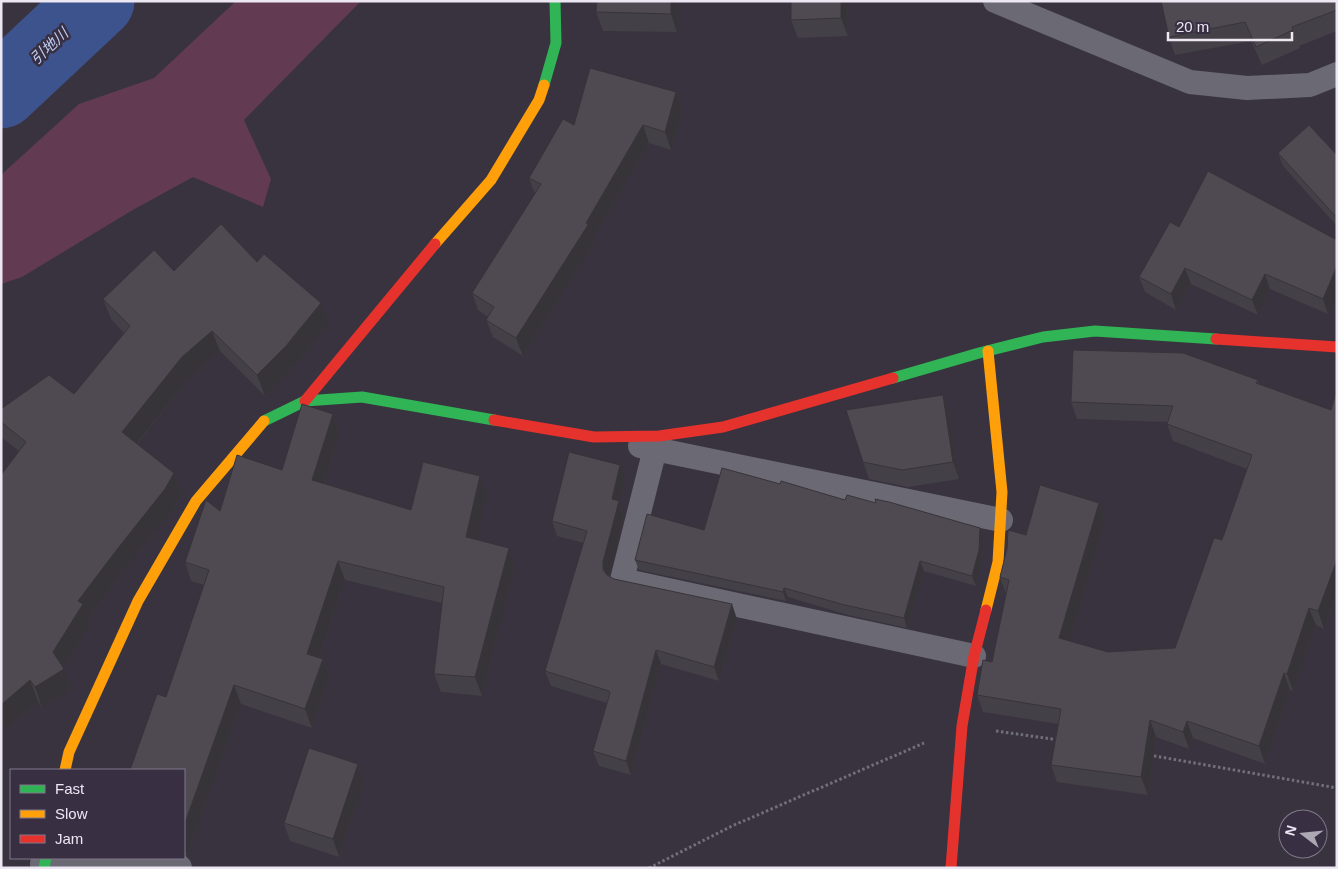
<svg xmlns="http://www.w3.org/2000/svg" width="1338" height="869" viewBox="0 0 1338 869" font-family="Helvetica,'Noto Sans JP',sans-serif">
<rect width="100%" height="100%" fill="#38333e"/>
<polygon fill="#623b53" points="236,1 361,1 244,120 271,179 263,207 193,177 131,211 22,277 1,284 1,175 79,104 154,78"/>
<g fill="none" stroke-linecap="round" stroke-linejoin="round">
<polyline stroke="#3d538e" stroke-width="75" points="1,91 97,1"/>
<g stroke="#716f79" stroke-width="3" stroke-dasharray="2.5 2.5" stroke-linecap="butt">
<polyline points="996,731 1059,740"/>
<polyline points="1149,755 1337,788"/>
<polyline points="649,868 732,826 924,743"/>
</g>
<g stroke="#6b6974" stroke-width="24">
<polyline points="995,1 1190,82 1247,88 1310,85 1337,74"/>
<polyline points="640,446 1001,520"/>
<polyline points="655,449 622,580 974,656"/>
</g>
<polyline stroke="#6b6974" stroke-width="28" points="44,864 178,868"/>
<g stroke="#30b455" stroke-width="11">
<polyline points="544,85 556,43 555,1"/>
<polyline points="893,378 979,353 1043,337 1095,331 1216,339"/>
<polyline points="264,421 305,401 362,397 494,420"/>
<polyline points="44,868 46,858"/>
</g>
<g stroke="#ff9f0a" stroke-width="11">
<polyline points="435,244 491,180 539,100 544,85"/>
<polyline points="986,610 998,562 1002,492 988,351"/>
<polyline points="65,770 69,752 138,601 196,501 264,421"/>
</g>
<g stroke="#e5322d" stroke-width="11">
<polyline points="1216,339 1337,347"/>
<polyline points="305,401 435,244"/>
<polyline points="494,420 594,437 659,436 723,427 893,378"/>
<polyline points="951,868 962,726 974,656 986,610"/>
</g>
</g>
<g fill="#444047">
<polygon points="678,1 677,32 603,31 596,12"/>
<polygon points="791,1 847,1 848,36 798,38 791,20"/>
<polygon points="1337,1 1337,31 1299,46 1300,48 1262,65 1251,41 1175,55 1169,37"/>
<polygon points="676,92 683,110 671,150 649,143 593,239 595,242 523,356 493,337 486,320 488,317 478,310 472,293 535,194 529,178 574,125"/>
<polygon points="1278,153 1337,155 1337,226 1283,166"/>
<polygon points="1179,227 1337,240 1328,314 1270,289 1258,315 1191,284 1176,310 1145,292 1139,277"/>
<polygon points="257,262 321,303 329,324 294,366 265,396 220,351 189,378 137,444 174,473 182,494 173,510 122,572 88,619 90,625 63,668 71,690 42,708 38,701 1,733 19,451 1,437 1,409 74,394 124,333 111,319 103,299 174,271"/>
<polygon points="1258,380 1259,384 1331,410 1337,389 1337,594 1324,629 1316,625 1293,691 1290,690 1265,764 1193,738 1189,749 1156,737 1148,795 1057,782 1051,765 1058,724 983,712 977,695 992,662 1006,594 1000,577 1026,535 1099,503 1105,520 1070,641 1108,652 1175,648 1222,540 1247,469 1173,441 1167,424 1167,422 1077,419 1071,402"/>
<polygon points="943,395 949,411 959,479 908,487 869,479 863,462"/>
<polygon points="333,414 340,433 324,483 411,510 487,495 476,539 509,548 515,566 482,696 441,692 434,674 442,603 345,580 319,658 323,659 329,677 312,728 241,704 187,855 184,855 184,770 204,585 191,581 185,562 220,511 282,470"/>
<polygon points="626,479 619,503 624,516 609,576 614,579 737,619 719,681 661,664 631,775 599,766 593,751 607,703 551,686 545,671 584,543 557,536 552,521"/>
<polygon points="780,484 845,500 984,538 982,560 976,586 924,571 907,628 848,615 788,597 786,601 639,570 635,560 704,530"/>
<polygon points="358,764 364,783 339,857 290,841 284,823"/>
</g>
<g fill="#373439">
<polygon points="671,1 678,1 677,32 671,14"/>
<polygon points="841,1 847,1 848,36 841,18"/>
<polygon points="676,92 683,110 671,150 665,132"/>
<polygon points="643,125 649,143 593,239 595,242 523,356 516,338 586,223"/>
<polygon points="1337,266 1337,295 1328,314 1323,299"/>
<polygon points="1185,268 1191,284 1176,310 1171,294"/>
<polygon points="1265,274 1270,289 1258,315 1252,300"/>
<polygon points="321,303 329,324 294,366 265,396 257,375"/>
<polygon points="212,331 220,351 189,378 129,453 122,432 182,357"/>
<polygon points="943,395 949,411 959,479 953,462"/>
<polygon points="333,414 340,433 319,498 312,480"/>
<polygon points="620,465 626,479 619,503 624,516 609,577 609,583 603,569 603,562 612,499"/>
<polygon points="174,473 182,494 173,510 122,572 88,619 90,625 62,670 64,669 71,690 42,708 35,687 78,601"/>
<polygon points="480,476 487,495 473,555 466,537"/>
<polygon points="1099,503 1105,520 1066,655 1059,638"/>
<polygon points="980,528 984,538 982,560 976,586 972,576"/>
<polygon points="509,548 515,566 482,696 475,677"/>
<polygon points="1337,560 1337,594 1324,629 1318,611"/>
<polygon points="338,561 345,580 314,672 307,654"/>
<polygon points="920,561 924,571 907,628 904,618"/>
<polygon points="784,588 788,597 786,601 783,592"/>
<polygon points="732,604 737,619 719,681 714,667"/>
<polygon points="1309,608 1316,625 1293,691 1287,674"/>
<polygon points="656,650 661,664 631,775 626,761"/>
<polygon points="323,659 329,677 312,728 305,709"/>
<polygon points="1284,673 1290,690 1265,764 1259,746"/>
<polygon points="30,680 38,701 1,733 1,705"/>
<polygon points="234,685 241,704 187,855 184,847 184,826"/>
<polygon points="1150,720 1156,737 1148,795 1141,777"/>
<polygon points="1187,721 1193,738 1189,749 1183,732"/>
<polygon points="358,764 364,783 339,857 333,839"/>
</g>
<g fill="#4f4a52" stroke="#373439">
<polygon points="597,1 671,1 671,14 596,12"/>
<polygon points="791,1 841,1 841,18 791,20"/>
<polygon points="1161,1 1337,1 1337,10 1292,27 1293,30 1256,47 1245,22 1169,37"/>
<polygon points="590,68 676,92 665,132 643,125 586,223 588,225 516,338 486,320 494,307 472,293 541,184 529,178 563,119 574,125"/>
<polygon points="1309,125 1337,155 1337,218 1278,153"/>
<polygon points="1208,171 1337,240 1337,266 1323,299 1265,274 1252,300 1185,268 1171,294 1139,277 1170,222 1179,227"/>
<polygon points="221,224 257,262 264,254 321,303 286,346 257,375 212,331 182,357 122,432 174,473 165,489 115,552 78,601 83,604 53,652 64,669 35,687 30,680 1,705 1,475 26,442 1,422 1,409 49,375 74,394 130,326 103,299 154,250 174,271"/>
<polygon points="1073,350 1183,353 1258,380 1256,383 1331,410 1337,389 1337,560 1318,611 1309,608 1287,674 1284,673 1259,746 1187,721 1183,732 1150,720 1141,777 1051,765 1061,709 977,695 983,660 992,662 1009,580 1000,577 1007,549 1008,530 1026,535 1040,485 1099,503 1059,638 1108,652 1175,648 1214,538 1222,540 1252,455 1167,424 1173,406 1071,402"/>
<polygon points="943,395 953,462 902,470 863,462 846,410"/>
<polygon points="302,404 333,414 312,480 411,510 423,462 480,476 466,537 509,548 475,677 434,674 444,587 338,561 307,654 323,659 305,709 234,685 184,826 184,770 130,770 157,694 166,697 209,570 185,562 206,500 220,511 237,455 282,470"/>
<polygon points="569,452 620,465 612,499 619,501 603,562 603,569 607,575 614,579 732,604 714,667 656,650 626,761 593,751 610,693 609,691 545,671 587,531 552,521"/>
<polygon points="722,468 780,484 781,481 845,500 847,495 876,503 875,499 889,502 980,528 979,550 972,576 920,561 904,618 845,605 784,588 783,592 635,560 647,514 704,530"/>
<polygon points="309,748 358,764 333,839 284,823"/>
</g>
<g text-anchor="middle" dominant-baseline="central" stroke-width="5" stroke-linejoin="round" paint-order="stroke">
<g font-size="15" font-style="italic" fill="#bfcff5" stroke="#382f42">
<text transform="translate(49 46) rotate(-43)">引地川</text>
</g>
</g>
<rect width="1338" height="869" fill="none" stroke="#ede7f4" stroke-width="5"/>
<rect x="10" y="769" width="175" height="90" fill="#382f42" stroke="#807989"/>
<rect x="20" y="785" width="25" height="8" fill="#30b455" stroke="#807989"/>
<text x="55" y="794" font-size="15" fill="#ede7f4">Fast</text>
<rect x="20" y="810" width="25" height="8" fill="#ff9f0a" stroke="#807989"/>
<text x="55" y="819" font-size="15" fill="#ede7f4">Slow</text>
<rect x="20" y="835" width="25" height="8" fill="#e5322d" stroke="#807989"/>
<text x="55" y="844" font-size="15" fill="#ede7f4">Jam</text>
<g transform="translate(1303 834) rotate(286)"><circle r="24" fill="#382f42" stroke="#807989"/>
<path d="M0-4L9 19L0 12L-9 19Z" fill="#aea8b4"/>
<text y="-8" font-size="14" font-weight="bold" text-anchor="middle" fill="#ede7f4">N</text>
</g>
<path d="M1168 32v8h124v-8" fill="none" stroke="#ede7f4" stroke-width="2.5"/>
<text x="1176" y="32" font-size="15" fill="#ede7f4" stroke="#382f42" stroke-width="4" paint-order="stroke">20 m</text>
</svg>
